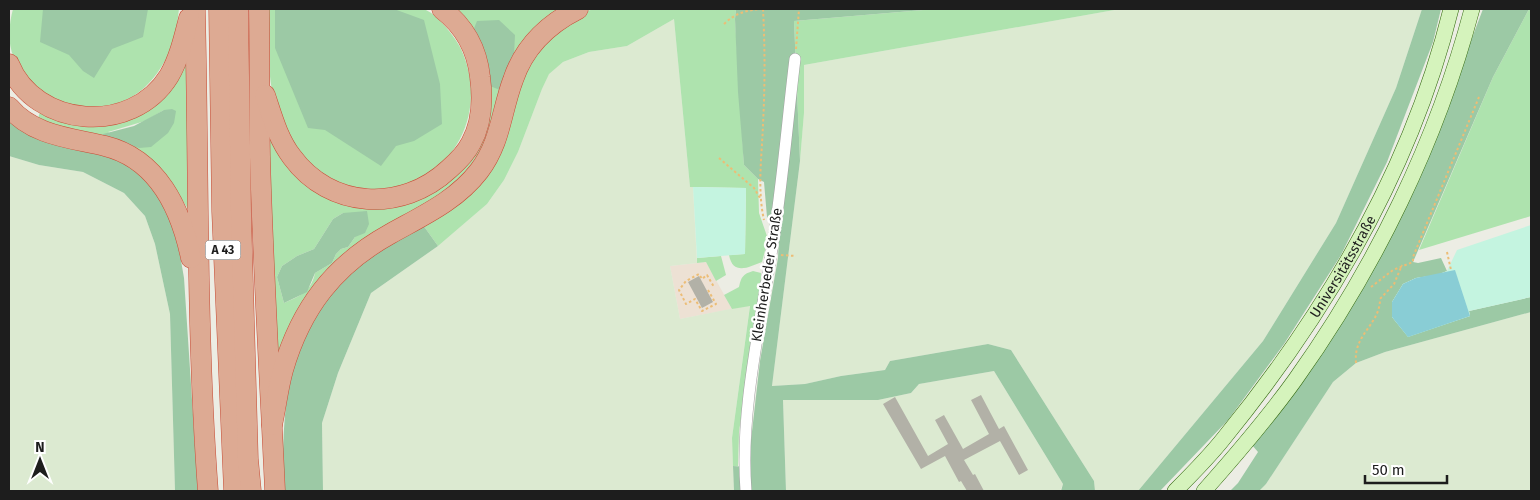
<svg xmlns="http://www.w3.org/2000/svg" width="1540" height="500" viewBox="0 0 1540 500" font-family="'Fira Sans',sans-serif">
<rect width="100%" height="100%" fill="#ecede4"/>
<polygon fill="#ede1d4" points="706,262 732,309 680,319 670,266"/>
<g fill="#dcead1">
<polygon points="1120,9 1422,9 1396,88 1336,223 1263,341 1138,491 1095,491 1094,481 1011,350 988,344 890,361 885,370 841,376 805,384 772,386 800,161 804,113 804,65"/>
<polygon points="674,19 690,187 693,187 697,263 670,266 680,319 750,305 732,438 734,491 323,491 322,423 338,373 371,293 438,246 487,204 504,180 518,152 542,89 549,73 563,62 589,52 627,46"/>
<polygon points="9,156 39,165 83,172 124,193 145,216 155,244 170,314 175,491 9,491"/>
<polygon points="1531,312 1531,491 1259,491 1266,484 1333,382 1356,363 1385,352"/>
<polygon points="994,371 1063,484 1060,491 786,491 783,400 878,400 911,393 919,384"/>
</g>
<g fill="#aee3ae" fill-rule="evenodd">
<path d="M13,9H179C177,22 177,38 171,50C163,65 153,82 139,92C119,108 90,110 66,105C48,100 21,75 14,58C7,42 9,24 13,9Z"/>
<path d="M268,9C306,9 344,9 382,9C392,9 414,6 423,9C436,12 456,38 461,49C492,116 448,191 372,189C351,188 330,182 313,167C308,162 303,155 299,150C288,135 278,117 274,99C267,73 269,36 268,9Z"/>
<path d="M451,9H563L493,131L476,164L275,374L268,130L307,182L418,196L486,111ZM343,213L355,237L348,247L341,249L336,254L332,263L315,273C311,292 300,296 284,303L277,277L282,266L297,256L314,249L333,219Z"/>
<path d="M594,9H736L735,19L744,165L758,179L759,213L768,239L762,262C749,267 733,276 729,255L745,254L746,188L690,187L674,19L627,46L589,52L563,62L549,74L542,89L518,152L504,180L487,204L438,246L423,225L468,194L522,77L543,44L587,11Z"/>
<polygon points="935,9 1120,9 804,65 804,113 800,161 794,21"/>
<polygon points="1529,9 1531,9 1531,216 1419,250 1493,77"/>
<path d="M189,45L193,225L188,209L177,192L37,121L41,109L121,118ZM164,110L129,146L108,132L145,121Z"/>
<polygon points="721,256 726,275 716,281 706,262 697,263 697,258"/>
<path d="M753,271L761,273V278L739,432L738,466H733L732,438L750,306L732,309L724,295L739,287C741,277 743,274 753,271Z"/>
</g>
<g fill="#9cc9a5">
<polygon points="43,9 148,9 143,37 112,49 94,78 83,71 69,55 40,42"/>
<polygon points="275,9 394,9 424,20 440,84 442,124 414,141 396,146 381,166 325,130 308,128 275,48"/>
<polygon points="736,9 935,9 794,21 800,161 772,386 805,384 841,376 885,370 890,361 988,344 1011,350 1094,481 1095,491 1061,491 1063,484 994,371 919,384 911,393 878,400 783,400 786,491 734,491 733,466 749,467 750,449 760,361 778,258 780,219 769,220 767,217 764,182 758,179 744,165 738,92 735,19"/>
<polygon points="1422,9 1441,9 1433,42 1387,162 1341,255 1284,344 1228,420 1160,491 1138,491 1263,341 1336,223 1396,88"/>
<polygon points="1483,9 1529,9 1493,77 1413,262 1418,263 1441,258 1447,271 1437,275 1416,278 1403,284 1392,302 1392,317 1408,336 1470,316 1469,311 1531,297 1531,312 1385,352 1356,363 1333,382 1266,484 1259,491 1230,491 1238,483 1258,452 1252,445 1328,341 1366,284 1420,175"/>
<polygon points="499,20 515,35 514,55 500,90 490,86 473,31 477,21"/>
<polygon points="172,109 176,111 174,123 168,133 151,147 139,148 103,136 103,134 134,126 164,110"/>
<polygon points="9,118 109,155 139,173 161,196 177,237 184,278 198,491 175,491 170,314 155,244 145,216 124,193 83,172 39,165 9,156"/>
<polygon points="367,211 369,224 365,233 355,237 348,247 341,249 336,254 332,263 315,273 307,292 284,303 277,277 282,266 297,256 314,249 333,219 343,213"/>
<path d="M423,225L438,246L371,293L338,373L322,423L323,491H283C283,414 283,344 339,284C345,277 350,269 357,264C375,250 403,237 423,225Z"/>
</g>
<g fill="#c4f4e0">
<polygon points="693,187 746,188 745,254 697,258"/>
<polygon points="1531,225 1531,297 1469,311 1470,316 1408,337 1392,317 1392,302 1403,284 1416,278 1437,275 1447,271 1457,250"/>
</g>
<polygon fill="#89cdd5" points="1455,270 1470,316 1408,337 1392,317 1392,302 1403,284 1416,278"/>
<g fill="#b2b1a7">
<polygon points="699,276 713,302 702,308 688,282"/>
<polygon points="981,395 999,429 1004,426 1028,470 1019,475 1000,441 964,460 973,475 975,474 984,491 967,491 961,481 959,482 945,456 921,469 883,404 895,397 928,456 948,444 935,420 944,415 963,449 989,434 971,400"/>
</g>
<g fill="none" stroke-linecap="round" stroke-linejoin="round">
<defs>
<path id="minor" d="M746,491C740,414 759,331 771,255C782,190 787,124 795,59"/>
<g id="secondary">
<path id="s1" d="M1175,491C1192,474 1209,457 1224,438C1326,313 1412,167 1451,9"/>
<path d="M1204,491C1236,455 1267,419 1295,380C1375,268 1437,141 1472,9"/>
</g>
<g id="motorway">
<path d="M195,9C199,170 196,331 208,491"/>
<polyline points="219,9 222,211 234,491"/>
<polyline points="238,9 241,214 248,459 251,491"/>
<path d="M259,9C260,58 259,108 260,157C263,268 270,380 275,491"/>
<path d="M9,64C35,128 132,136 169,76C179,59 184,38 189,18"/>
<path d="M265,95C272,116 278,139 292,157C330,209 402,213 449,169C457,162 466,153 471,143C482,123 483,99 480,77C477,49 464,26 442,9"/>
<path d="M9,107C33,136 72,138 105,146C158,159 181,210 191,258"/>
<path d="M272,425C276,407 278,388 283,370C301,308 334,265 390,234C422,216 456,201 479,171C501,142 501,112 513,80C524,47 548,24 578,9"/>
</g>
</defs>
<use href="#minor" stroke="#a1a1a1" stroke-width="12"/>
<use href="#secondary" stroke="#33690f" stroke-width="16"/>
<use href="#motorway" stroke="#c74b35" stroke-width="21"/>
<g stroke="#ecbd76" stroke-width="2" stroke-dasharray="2.5 2.5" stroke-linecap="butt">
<path d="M763,9C765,47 765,86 763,124C762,155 757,189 764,220"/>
<path d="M724,24C735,13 747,10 762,9"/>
<polyline points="796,49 799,9"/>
<polyline points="719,158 754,188 760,198"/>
<polyline points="1447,252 1451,270"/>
<polyline points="781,255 796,256"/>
<polyline points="1371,287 1393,270 1413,262 1413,257 1479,97"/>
<polyline points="708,290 716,304 702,311 695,299 686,304 679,290 686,281 699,274 702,279 707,275 714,287"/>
<path d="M1356,363C1353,334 1380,325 1380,299L1394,284L1402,265"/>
</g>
<use href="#minor" stroke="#fff" stroke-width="11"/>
<use href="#secondary" stroke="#d5f3bc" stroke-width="15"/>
<use href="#motorway" stroke="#ddaa93" stroke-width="20"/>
</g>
<g text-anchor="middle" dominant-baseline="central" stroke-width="5" stroke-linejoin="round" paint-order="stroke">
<rect fill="#fff" stroke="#616161" stroke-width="1" x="205.5" y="240.5" width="35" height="19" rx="4"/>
<g font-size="12" font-weight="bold" fill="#1d1d1d">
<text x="223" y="250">A 43</text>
</g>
<g font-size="14" fill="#1d1d1d" stroke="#fff">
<text stroke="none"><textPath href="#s1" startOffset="281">Universitätsstraße</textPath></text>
<text transform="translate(767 275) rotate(-81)">Kleinherbeder Straße</text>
</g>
</g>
<rect width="1540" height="500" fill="none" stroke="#1d1d1d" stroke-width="20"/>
<g transform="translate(40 460)" stroke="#ffffff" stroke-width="4" paint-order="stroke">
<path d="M0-4L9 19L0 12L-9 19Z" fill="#1d1d1d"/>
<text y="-8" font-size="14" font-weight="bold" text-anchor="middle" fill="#1d1d1d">N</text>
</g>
<path d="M1365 475v8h82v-8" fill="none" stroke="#1d1d1d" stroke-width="2.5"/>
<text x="1372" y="475" font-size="15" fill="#1d1d1d" stroke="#ffffff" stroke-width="4" paint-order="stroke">50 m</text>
</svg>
